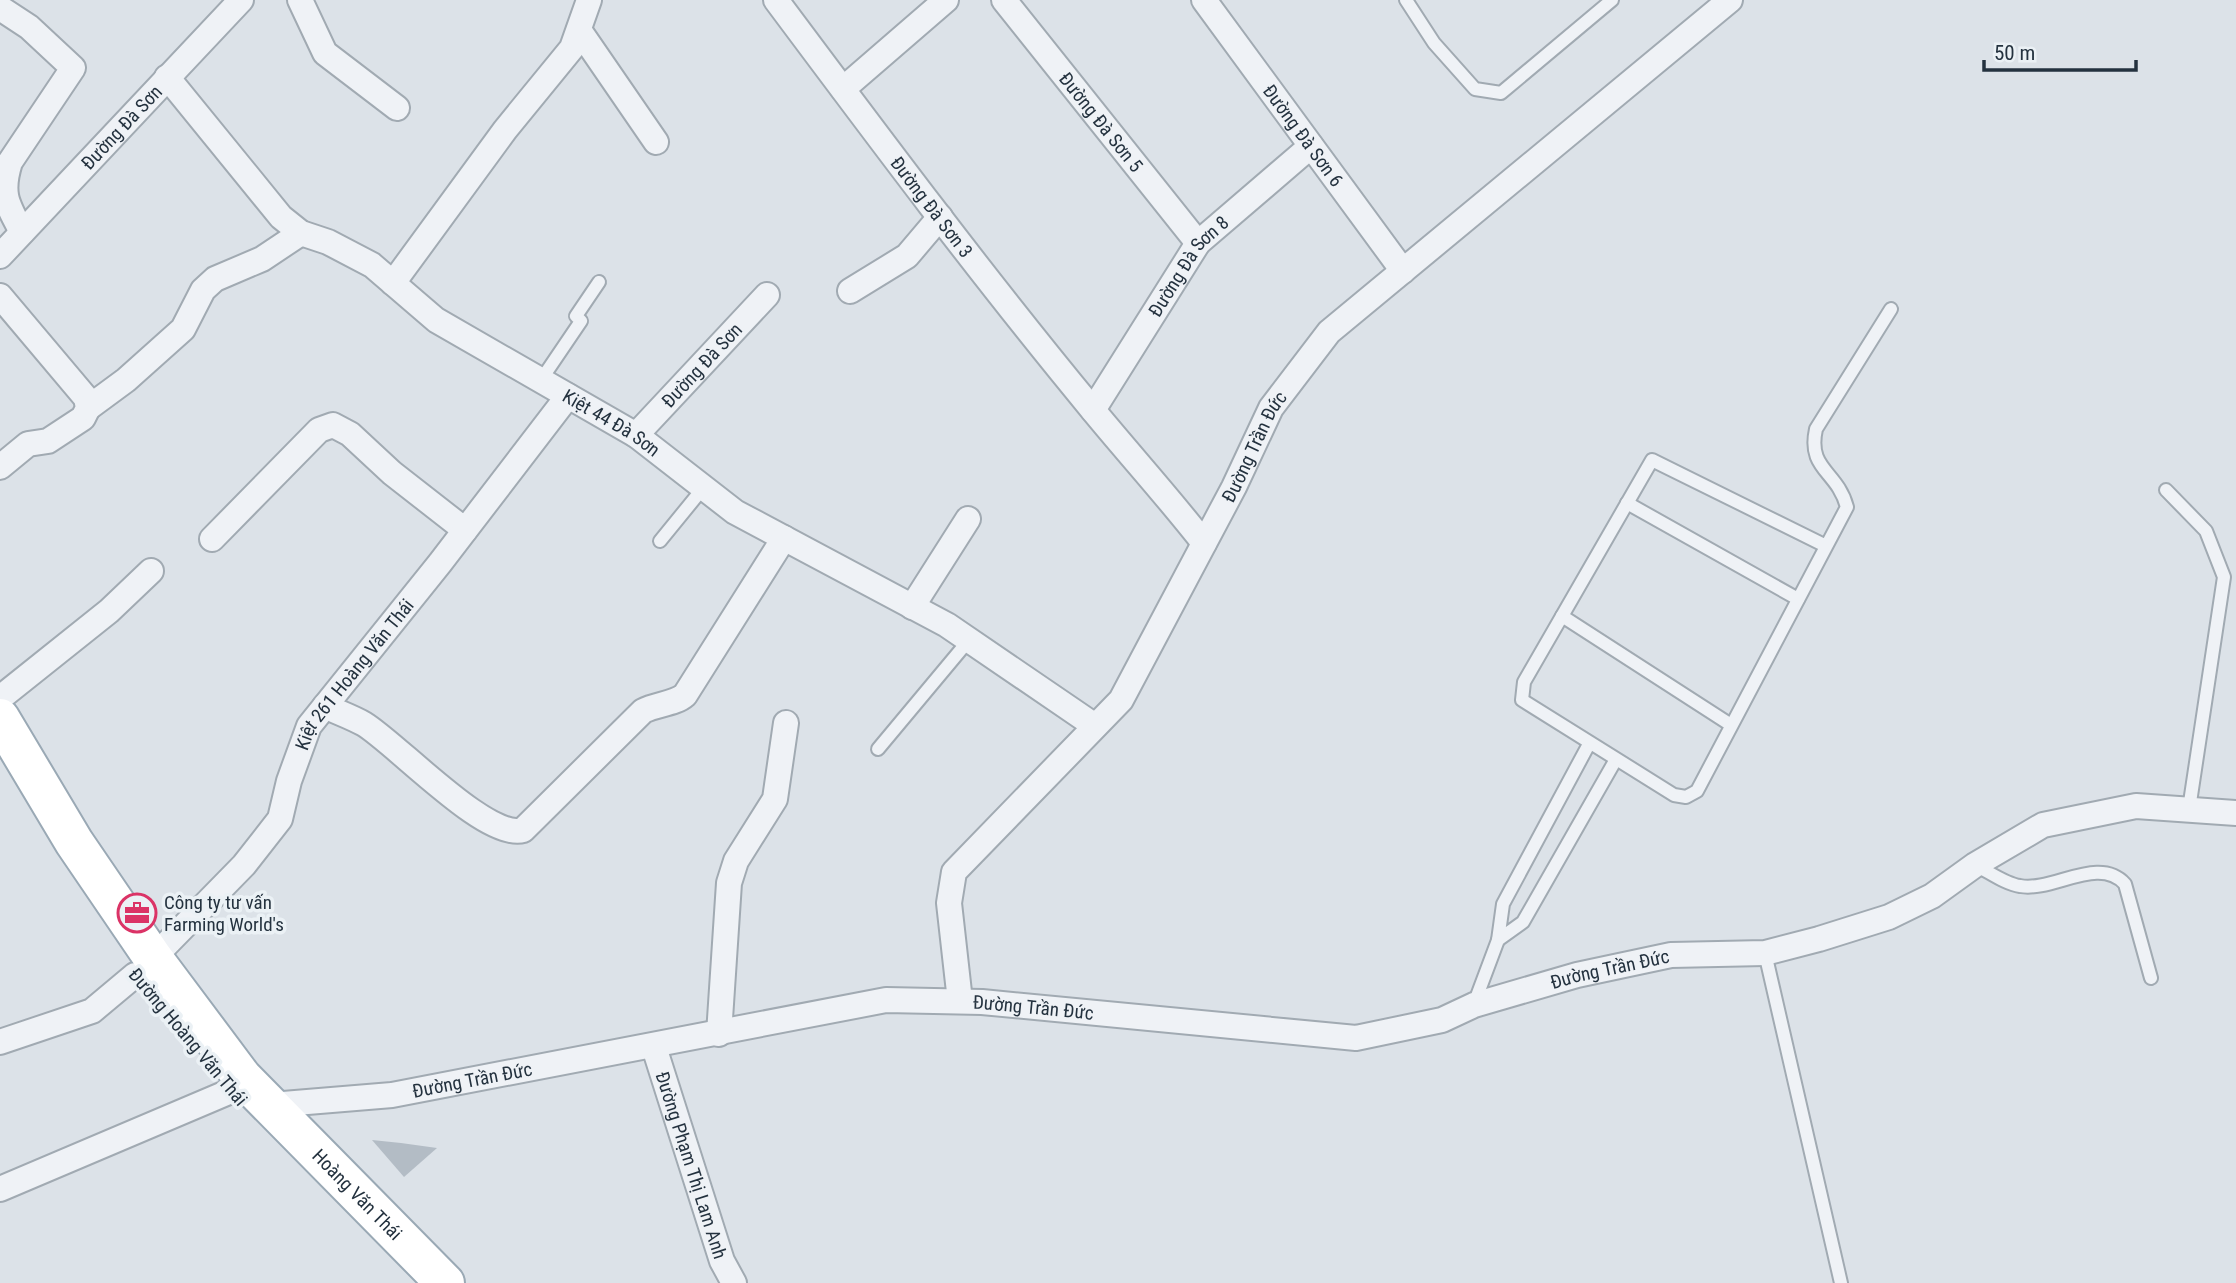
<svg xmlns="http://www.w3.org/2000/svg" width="2236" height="1283" viewBox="0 0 2236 1283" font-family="'Roboto Condensed',sans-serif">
<rect width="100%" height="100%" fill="#dce2e8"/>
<polygon fill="#b3bcc5" points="372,1140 401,1143 437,1148 404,1177"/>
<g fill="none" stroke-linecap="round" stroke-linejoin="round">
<defs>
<g id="service">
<polyline points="1406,0 1434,43 1475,89 1501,93 1612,0"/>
<polyline points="541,380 581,321 576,316 599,282"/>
<polyline points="2166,490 2206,531 2224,577 2189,809"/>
<polyline points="1627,503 1798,599"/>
<polyline points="660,541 704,487"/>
<path d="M1826,546L1652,460L1524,682L1522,700L1674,795L1686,797L1697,791L1847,507C1837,470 1807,470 1816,429L1891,309"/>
<polyline points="1562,616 1731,725"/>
<polyline points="1589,744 1503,904 1498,940 1523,922 1615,761"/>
<polyline points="878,749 969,640"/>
<path d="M1975,865C1988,871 2005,884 2020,886C2053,892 2099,855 2125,884L2151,978"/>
<polyline points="1765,953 1841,1283"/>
<polyline points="1474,1004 1498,940"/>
</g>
<g id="minor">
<polyline points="300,0 325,53 397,108"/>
<path id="s1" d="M776,0C879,138 982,276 1092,409C1129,454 1168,497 1204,543"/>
<path id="s2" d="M1004,0L1198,243"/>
<path id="s3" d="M1204,0L1403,271"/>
<path d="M0,8L29,27L73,68L10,162C0,194 7,204 22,232"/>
<polyline points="579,30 656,142"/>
<path id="s4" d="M167,77L281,217L301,233L328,242L372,265L436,320L636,435L735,512L947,625L1095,726"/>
<polyline points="843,89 946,0"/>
<path id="s5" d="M0,256L241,0"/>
<polyline points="393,283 505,130 572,48 589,0"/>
<polyline points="850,291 907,256 940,217"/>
<polyline points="0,296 86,398 88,408 83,418 48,441 28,444 0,467"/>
<polyline points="88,408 126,380 183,329 203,290 215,279 262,259 301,233"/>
<path id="s6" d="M1093,410L1198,243L1311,146"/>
<path id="s7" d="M636,435L767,295"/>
<polyline points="212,539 319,430 333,425 350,434 392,473 465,530"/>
<polyline points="912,607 968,519"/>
<polyline points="0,698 109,611 151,571"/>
<path d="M325,706C337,712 352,717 364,724C397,744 487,841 523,830L643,711C656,704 675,704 685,695L784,538"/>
<path id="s8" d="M153,958L244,865L280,819L289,781L309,726L440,563L568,396"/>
<path id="s9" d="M960,1001L949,903L954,872L1121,700L1234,487L1271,408L1329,332L1730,0"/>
<polyline points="719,1034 729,883 736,861 775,799 786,723"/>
<polyline points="0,1042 92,1011 135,975"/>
<path id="s10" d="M654,1047L722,1261L734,1283"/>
<path id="s11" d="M271,1105L392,1095L886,1000L982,1002L1356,1038L1442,1020L1474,1005L1577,975L1671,955L1765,953L1819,939L1889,917L1932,896L1975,865L2043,825L2136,806L2236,813"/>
<polyline points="0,1189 231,1091"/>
</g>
<g id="primary">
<path id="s12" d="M0,718L74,842L153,958L242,1077L445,1283"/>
</g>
</defs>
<use href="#service" stroke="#a1aab2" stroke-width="16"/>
<use href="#minor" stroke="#a1aab2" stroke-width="28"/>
<use href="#primary" stroke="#9aa9b5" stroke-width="42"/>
<use href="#service" stroke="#eff2f6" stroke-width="12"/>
<use href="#minor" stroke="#eff2f6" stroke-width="24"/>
<use href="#primary" stroke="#fff" stroke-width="38"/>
</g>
<defs>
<symbol id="office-ring" viewBox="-11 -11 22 22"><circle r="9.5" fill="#ebf1f5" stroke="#db3366" stroke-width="1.5"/><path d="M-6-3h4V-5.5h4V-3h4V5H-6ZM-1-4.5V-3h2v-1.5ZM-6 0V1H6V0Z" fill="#db3366"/></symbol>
</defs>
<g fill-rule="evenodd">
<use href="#office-ring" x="115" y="891" width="44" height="44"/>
</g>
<g text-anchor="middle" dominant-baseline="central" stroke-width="7" stroke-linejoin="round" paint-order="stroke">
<g font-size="19" fill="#24323f" stroke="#ebf1f5">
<text stroke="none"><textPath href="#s2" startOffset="156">Đường Đà Sơn 5</textPath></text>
<text stroke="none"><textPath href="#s5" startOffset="177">Đường Đà Sơn</textPath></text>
<text stroke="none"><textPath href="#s3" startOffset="168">Đường Đà Sơn 6</textPath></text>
<text stroke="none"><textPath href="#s1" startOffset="259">Đường Đà Sơn 3</textPath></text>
<text stroke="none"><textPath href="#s6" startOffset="173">Đường Đà Sơn 8</textPath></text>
<text stroke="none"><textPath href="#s7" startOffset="96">Đường Đà Sơn</textPath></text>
<text stroke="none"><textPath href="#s4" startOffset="572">Kiệt 44 Đà Sơn</textPath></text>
<text stroke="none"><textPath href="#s9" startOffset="656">Đường Trần Đức</textPath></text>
<text stroke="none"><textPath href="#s8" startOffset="354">Kiệt 261 Hoàng Văn Thái</textPath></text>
<text stroke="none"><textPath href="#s11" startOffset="1360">Đường Trần Đức</textPath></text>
<text stroke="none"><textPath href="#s11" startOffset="772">Đường Trần Đức</textPath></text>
<text transform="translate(188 1037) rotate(50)">Đường Hoàng Văn Thái</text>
<text stroke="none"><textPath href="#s11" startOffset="203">Đường Trần Đức</textPath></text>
<text stroke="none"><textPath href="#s10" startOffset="124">Đường Phạm Thị Lam Anh</textPath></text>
<text stroke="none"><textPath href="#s12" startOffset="598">Hoàng Văn Thái</textPath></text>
</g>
<g font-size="19" fill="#24323f" stroke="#ebf1f5" text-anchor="start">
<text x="164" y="902">Công ty tư vấn<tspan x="164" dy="22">Farming World's</tspan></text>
</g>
</g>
<path d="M1984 60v10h152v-10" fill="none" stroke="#24323f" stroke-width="3.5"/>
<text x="1994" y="60" font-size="21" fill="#24323f" stroke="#ebf1f5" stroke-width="5" paint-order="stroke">50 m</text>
</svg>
